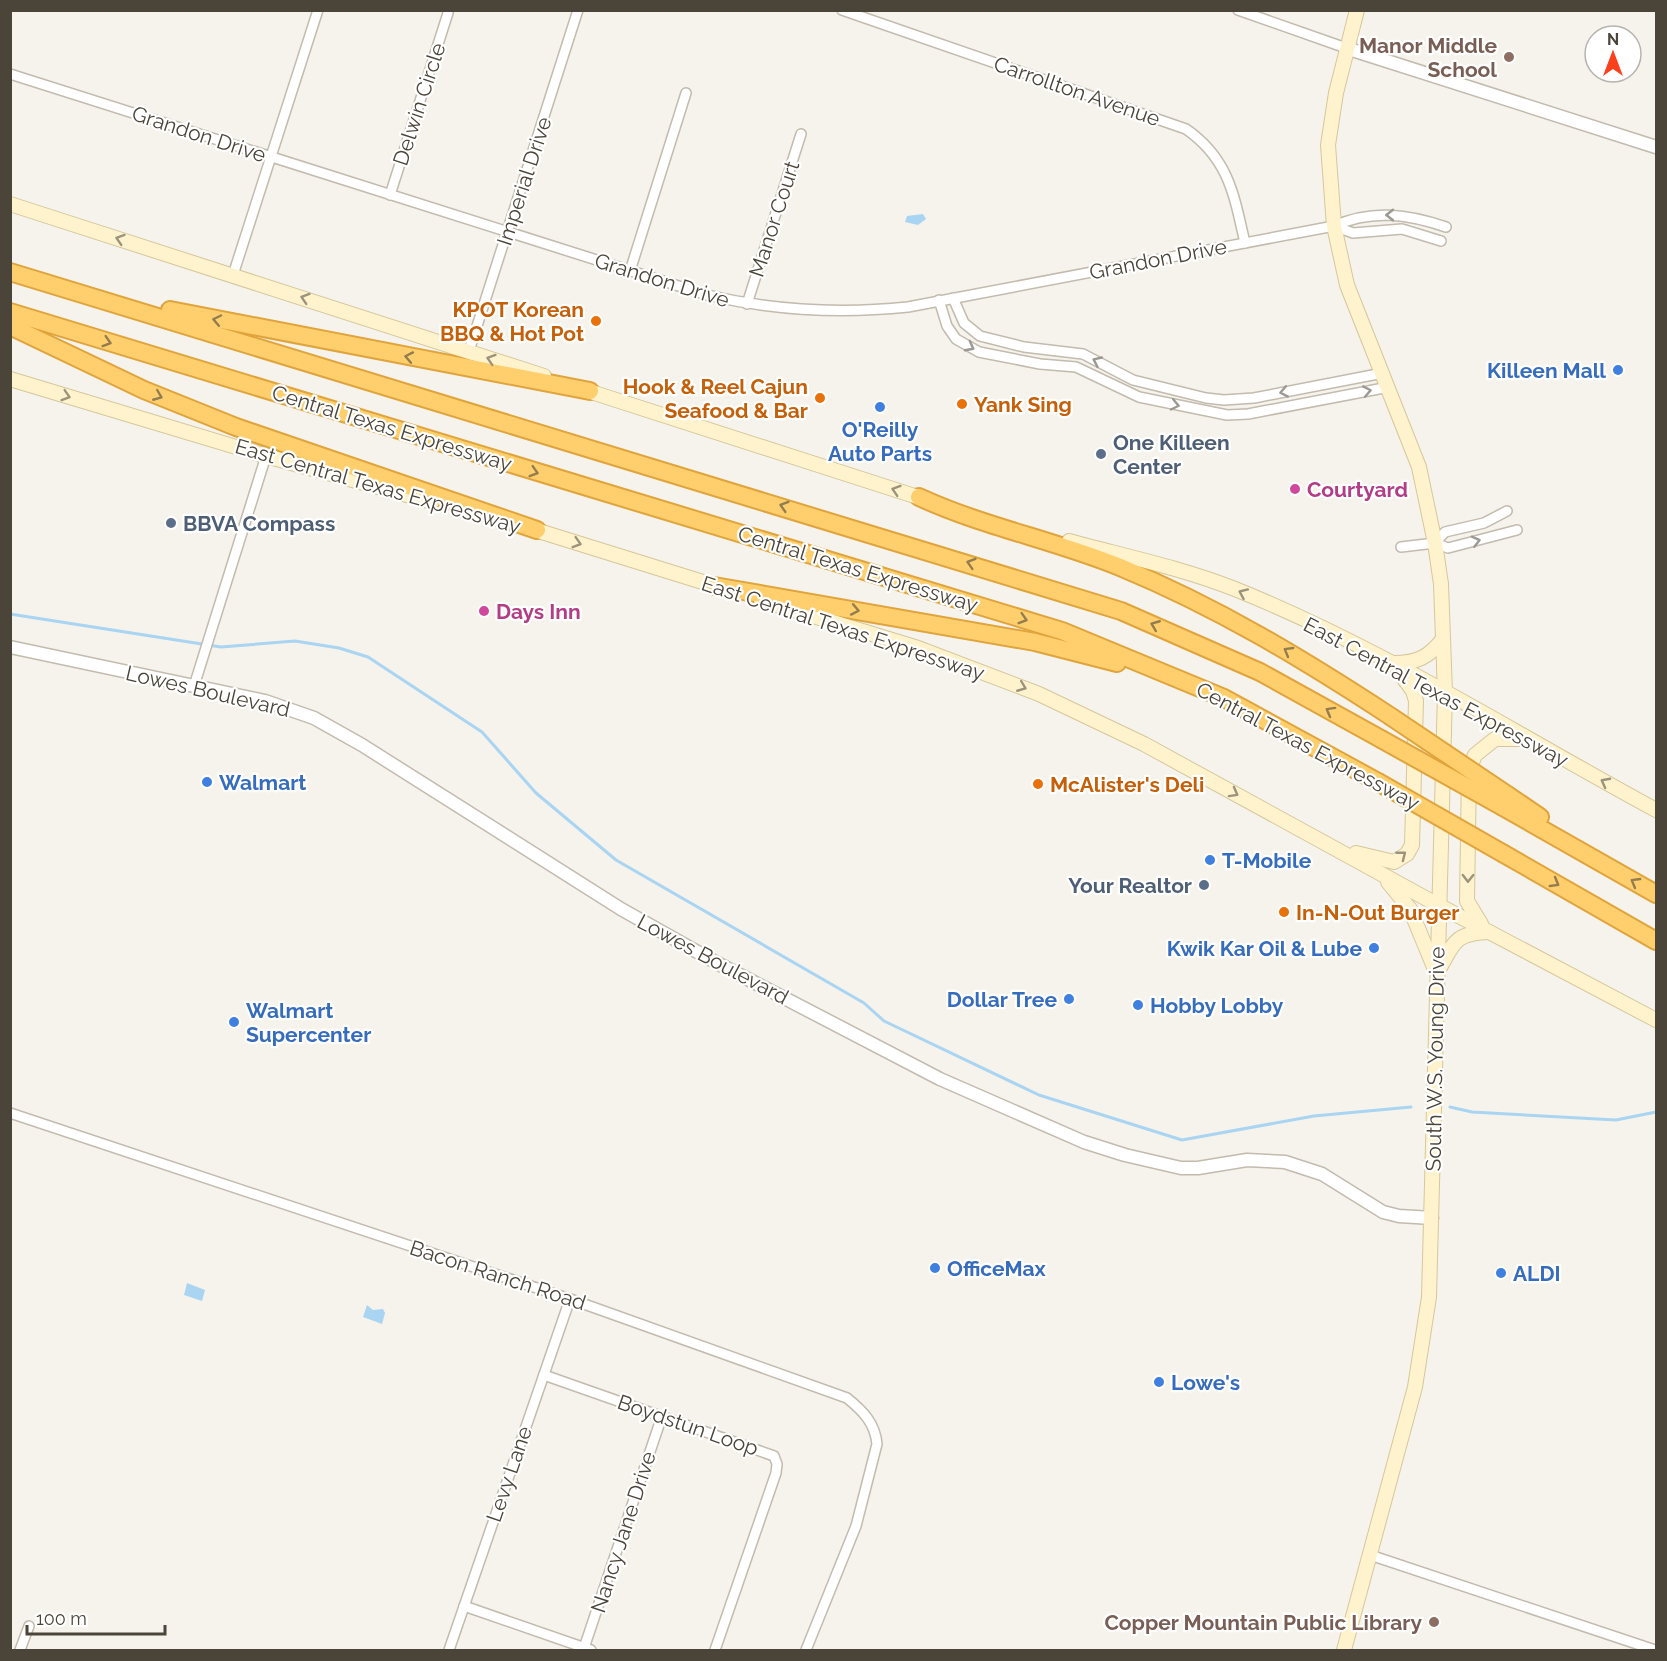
<svg xmlns="http://www.w3.org/2000/svg" width="1667" height="1661" viewBox="0 0 1667 1661" font-family="Raleway,sans-serif">
<rect width="100%" height="100%" fill="#f6f3ec"/>
<g fill="#a9d4f2">
<polygon points="923,214 926,219 918,225 905,222 907,216"/>
<polygon points="187,1283 205,1290 202,1301 184,1295"/>
<polygon points="367,1305 373,1310 383,1309 385,1313 382,1324 363,1317"/>
</g>
<g fill="none" stroke-linecap="round" stroke-linejoin="round">
<g stroke="#a9d4f2" stroke-width="3">
<polyline points="10,614 221,647 295,641 339,648 368,657 482,732 536,793 616,860 864,1003 884,1021 1039,1095 1182,1140 1314,1116 1411,1107"/>
<polyline points="1450,1107 1472,1112 1616,1120 1656,1112"/>
</g>
<defs>
<g id="minor">
<path d="M842,10L1186,129C1229,159 1234,195 1245,243"/>
<polyline points="1238,10 1346,48"/>
<path d="M10,74L707,295C775,311 839,314 908,307L1334,226C1372,209 1408,214 1446,227"/>
<polyline points="390,195 448,13"/>
<polyline points="1334,226 1353,233 1402,229 1441,241"/>
<polyline points="630,271 686,93"/>
<polyline points="233,275 318,10"/>
<polyline points="953,298 964,323 980,336 1024,347 1083,354 1133,380 1206,398 1224,400 1254,398 1383,373"/>
<polyline points="939,300 947,326 956,339 979,352 1040,364 1076,367 1139,397 1227,415 1248,414 1389,387"/>
<polyline points="747,304 801,134"/>
<polyline points="469,351 578,10"/>
<polyline points="1435,543 1445,532 1484,523 1507,511"/>
<polyline points="1401,547 1435,543 1448,548 1517,530"/>
<polyline points="194,686 266,456"/>
<path d="M10,1113L570,1299L847,1398C863,1411 875,1423 877,1444L856,1526L806,1650"/>
<polyline points="544,1375 774,1456 777,1464 776,1473 715,1650"/>
<polyline points="1370,1555 1655,1650"/>
<polyline points="464,1606 591,1650"/>
<polyline points="584,1648 662,1416"/>
<polyline points="20,1650 29,1626"/>
<polyline points="449,1650 570,1299"/>
</g>
<g id="tertiary">
<polyline points="1346,48 1656,147"/>
<polyline points="10,647 265,701 314,718 362,745 621,909 717,963 940,1079 1084,1142 1125,1155 1181,1168 1198,1168 1247,1160 1285,1162 1322,1174 1383,1212 1399,1216 1432,1218"/>
</g>
<g id="secondary">
<polyline points="10,204 544,376"/>
<polyline points="10,379 266,456 432,502"/>
<polyline points="582,389 927,500"/>
<polyline points="529,528 722,588"/>
<path d="M1069,541C1124,556 1182,568 1235,589C1382,648 1517,735 1656,810"/>
<polyline points="761,600 918,648 1039,694 1144,744 1438,905 1656,1020"/>
<path d="M1394,663C1417,663 1429,657 1443,639"/>
<polyline points="1356,853 1394,862 1407,854 1412,845 1416,701 1413,691 1397,669"/>
<polyline points="1388,882 1410,909 1434,967"/>
<polyline points="1481,924 1467,901 1469,770 1475,755 1495,739 1521,739"/>
<path d="M1438,971C1454,943 1454,933 1489,932"/>
<polyline points="1344,1650 1415,1387 1429,1297 1445,693 1441,584 1435,543 1419,467 1347,285 1334,226 1328,145 1336,93 1357,10"/>
</g>
<g id="motorway">
<polyline points="10,272 1121,611 1260,672 1381,739"/>
<polyline points="170,310 590,391"/>
<polyline points="10,312 1062,631 1224,698 1378,782"/>
<polyline points="10,326 144,390 236,427 537,530"/>
<path d="M919,497C984,527 1054,540 1120,567C1217,607 1303,659 1390,716"/>
<polyline points="714,586 1035,642 1117,663"/>
<polyline points="1509,796 1540,817"/>
<polyline points="1503,807 1656,894"/>
<polyline points="1504,854 1656,941"/>
</g>
</defs>
<use href="#minor" stroke="#c2bbae" stroke-width="12"/>
<use href="#tertiary" stroke="#c2bbae" stroke-width="15"/>
<use href="#secondary" stroke="#d6c79b" stroke-width="16"/>
<use href="#motorway" stroke="#e0a43c" stroke-width="20"/>
<use href="#minor" stroke="#fff" stroke-width="9"/>
<use href="#tertiary" stroke="#fff" stroke-width="12"/>
<use href="#secondary" stroke="#fff3cd" stroke-width="14"/>
<use href="#motorway" stroke="#ffcf6e" stroke-width="16"/>
<defs>
<g id="motorway-bridge">
<polyline points="1390,716 1509,796"/>
<polyline points="1381,739 1503,807"/>
<polyline points="1378,782 1504,854"/>
</g>
</defs>
<use href="#motorway-bridge" stroke="#e0a43c" stroke-width="20" stroke-linecap="butt"/>
<use href="#motorway-bridge" stroke="#ffcf6e" stroke-width="16"/>
</g>
<defs><path id="oneway-chevron" d="M-2-3.5L2.5 0L-2 3.5" fill="none" stroke-width="1.6" stroke-linecap="round" stroke-linejoin="round" transform="scale(1.5)"/></defs>
<g stroke="#9c9892">
<use href="#oneway-chevron" transform="translate(1390 215) rotate(180)"/>
<use href="#oneway-chevron" transform="translate(970 347) rotate(28)"/>
<use href="#oneway-chevron" transform="translate(1097 361) rotate(-155)"/>
<use href="#oneway-chevron" transform="translate(1367 391) rotate(-11)"/>
<use href="#oneway-chevron" transform="translate(1284 392) rotate(169)"/>
<use href="#oneway-chevron" transform="translate(1175 405) rotate(12)"/>
<use href="#oneway-chevron" transform="translate(1476 541) rotate(-14)"/>
</g>
<g stroke="#9c937c">
<use href="#oneway-chevron" transform="translate(120 239) rotate(-162)"/>
<use href="#oneway-chevron" transform="translate(305 298) rotate(-162)"/>
<use href="#oneway-chevron" transform="translate(491 359) rotate(-162)"/>
<use href="#oneway-chevron" transform="translate(66 396) rotate(17)"/>
<use href="#oneway-chevron" transform="translate(896 490) rotate(-162)"/>
<use href="#oneway-chevron" transform="translate(577 543) rotate(17)"/>
<use href="#oneway-chevron" transform="translate(1243 593) rotate(-156)"/>
<use href="#oneway-chevron" transform="translate(1022 687) rotate(22)"/>
<use href="#oneway-chevron" transform="translate(1605 782) rotate(-152)"/>
<use href="#oneway-chevron" transform="translate(1234 793) rotate(29)"/>
<use href="#oneway-chevron" transform="translate(1402 855) rotate(-38)"/>
<use href="#oneway-chevron" transform="translate(1468 878) rotate(91)"/>
</g>
<g stroke="#937c4e">
<use href="#oneway-chevron" transform="translate(217 320) rotate(-168)"/>
<use href="#oneway-chevron" transform="translate(107 342) rotate(17)"/>
<use href="#oneway-chevron" transform="translate(409 357) rotate(-169)"/>
<use href="#oneway-chevron" transform="translate(158 396) rotate(22)"/>
<use href="#oneway-chevron" transform="translate(534 472) rotate(17)"/>
<use href="#oneway-chevron" transform="translate(784 506) rotate(-163)"/>
<use href="#oneway-chevron" transform="translate(971 563) rotate(-163)"/>
<use href="#oneway-chevron" transform="translate(855 610) rotate(11)"/>
<use href="#oneway-chevron" transform="translate(1023 619) rotate(17)"/>
<use href="#oneway-chevron" transform="translate(1155 625) rotate(-158)"/>
<use href="#oneway-chevron" transform="translate(1288 651) rotate(-150)"/>
<use href="#oneway-chevron" transform="translate(1330 711) rotate(-151)"/>
<use href="#oneway-chevron" transform="translate(1635 882) rotate(-150)"/>
<use href="#oneway-chevron" transform="translate(1555 883) rotate(30)"/>
</g>
<g fill="#8d6e63" stroke="#fff" stroke-width="2">
<circle cx="1509" cy="57" r="6"/>
<circle cx="1434" cy="1622" r="6"/>
</g>
<g fill="#e8710a" stroke="#fff" stroke-width="2">
<circle cx="596" cy="321" r="6"/>
<circle cx="820" cy="398" r="6"/>
<circle cx="962" cy="404" r="6"/>
<circle cx="1038" cy="784" r="6"/>
<circle cx="1284" cy="912" r="6"/>
</g>
<g fill="#3f7fe0" stroke="#fff" stroke-width="2">
<circle cx="1618" cy="370" r="6"/>
<circle cx="880" cy="407" r="6"/>
<circle cx="207" cy="782" r="6"/>
<circle cx="1210" cy="860" r="6"/>
<circle cx="1374" cy="948" r="6"/>
<circle cx="1069" cy="999" r="6"/>
<circle cx="1138" cy="1005" r="6"/>
<circle cx="234" cy="1022" r="6"/>
<circle cx="935" cy="1268" r="6"/>
<circle cx="1501" cy="1273" r="6"/>
<circle cx="1159" cy="1382" r="6"/>
</g>
<g fill="#5c6f8a" stroke="#fff" stroke-width="2">
<circle cx="1101" cy="454" r="6"/>
<circle cx="171" cy="523" r="6"/>
<circle cx="1204" cy="885" r="6"/>
</g>
<g fill="#d1479c" stroke="#fff" stroke-width="2">
<circle cx="1295" cy="489" r="6"/>
<circle cx="484" cy="611" r="6"/>
</g>
<g text-anchor="middle" dominant-baseline="central" stroke-width="4.5" stroke-linejoin="round" paint-order="stroke">
<g font-size="21" font-weight="bold" fill="#785e54" stroke="#fff" text-anchor="end">
<text x="1497" y="45">Manor Middle<tspan x="1497" dy="24">School</tspan></text>
<text x="1422" y="1622">Copper Mountain Public Library</text>
</g>
<g font-size="21" fill="#4b4439" stroke="#fff">
<text transform="translate(1077 91) rotate(19)">Carrollton Avenue</text>
<text transform="translate(419 104) rotate(-72)">Delwin Circle</text>
<text transform="translate(199 134) rotate(18)">Grandon Drive</text>
<text transform="translate(524 181) rotate(-72)">Imperial Drive</text>
<text transform="translate(774 219) rotate(-72)">Manor Court</text>
<text transform="translate(1158 259) rotate(-11)">Grandon Drive</text>
<text transform="translate(662 280) rotate(17)">Grandon Drive</text>
<text transform="translate(392 428) rotate(17)">Central Texas Expressway</text>
<text transform="translate(378 486) rotate(16)">East Central Texas Expressway</text>
<text transform="translate(858 569) rotate(17)">Central Texas Expressway</text>
<text transform="translate(843 628) rotate(18)">East Central Texas Expressway</text>
<text transform="translate(208 691) rotate(13)">Lowes Boulevard</text>
<text transform="translate(1436 692) rotate(28)">East Central Texas Expressway</text>
<text transform="translate(1308 746) rotate(28)">Central Texas Expressway</text>
<text transform="translate(713 959) rotate(28)">Lowes Boulevard</text>
<text transform="translate(1435 1059) rotate(-89)">South W.S. Young Drive</text>
<text transform="translate(498 1275) rotate(18)">Bacon Ranch Road</text>
<text transform="translate(688 1425) rotate(19)">Boydstun Loop</text>
<text transform="translate(509 1474) rotate(-71)">Levy Lane</text>
<text transform="translate(623 1532) rotate(-72)">Nancy Jane Drive</text>
</g>
<g font-size="21" font-weight="bold" fill="#c56008" stroke="#fff" text-anchor="start">
<text x="584" y="309" text-anchor="end">KPOT Korean<tspan x="584" dy="24">BBQ &amp; Hot Pot</tspan></text>
<text x="808" y="386" text-anchor="end">Hook &amp; Reel Cajun<tspan x="808" dy="24">Seafood &amp; Bar</tspan></text>
<text x="974" y="404">Yank Sing</text>
<text x="1050" y="784">McAlister's Deli</text>
<text x="1296" y="912">In-N-Out Burger</text>
</g>
<g font-size="21" font-weight="bold" fill="#366cbe" stroke="#fff" text-anchor="start">
<text x="1606" y="370" text-anchor="end">Killeen Mall</text>
<text x="880" y="429" text-anchor="middle">O'Reilly<tspan x="880" dy="24">Auto Parts</tspan></text>
<text x="219" y="782">Walmart</text>
<text x="1222" y="860">T-Mobile</text>
<text x="1362" y="948" text-anchor="end">Kwik Kar Oil &amp; Lube</text>
<text x="1057" y="999" text-anchor="end">Dollar Tree</text>
<text x="1150" y="1005">Hobby Lobby</text>
<text x="246" y="1010">Walmart<tspan x="246" dy="24">Supercenter</tspan></text>
<text x="947" y="1268">OfficeMax</text>
<text x="1513" y="1273">ALDI</text>
<text x="1171" y="1382">Lowe's</text>
</g>
<g font-size="21" font-weight="bold" fill="#4e5e75" stroke="#fff" text-anchor="start">
<text x="1113" y="442">One Killeen<tspan x="1113" dy="24">Center</tspan></text>
<text x="183" y="523">BBVA Compass</text>
<text x="1192" y="885" text-anchor="end">Your Realtor</text>
</g>
<g font-size="21" font-weight="bold" fill="#b23c85" stroke="#fff" text-anchor="start">
<text x="1307" y="489">Courtyard</text>
<text x="496" y="611">Days Inn</text>
</g>
</g>
<rect width="1667" height="1661" fill="none" stroke="#4b4439" stroke-width="24"/>
<g transform="translate(1613 54)"><circle r="28" fill="#ffffff" stroke="#b7b4b0" stroke-width="1.5"/>
<path d="M0-4.5L10 22L0 15L-10 22Z" fill="#fc3f1d"/>
<text y="-9" font-size="16" font-weight="bold" text-anchor="middle" fill="#4b4439">N</text>
</g>
<path d="M27 1625v9h138v-9" fill="none" stroke="#4b4439" stroke-width="3"/>
<text x="36" y="1625" font-size="18" fill="#4b4439" stroke="#ffffff" stroke-width="4.5" paint-order="stroke">100 m</text>
</svg>
